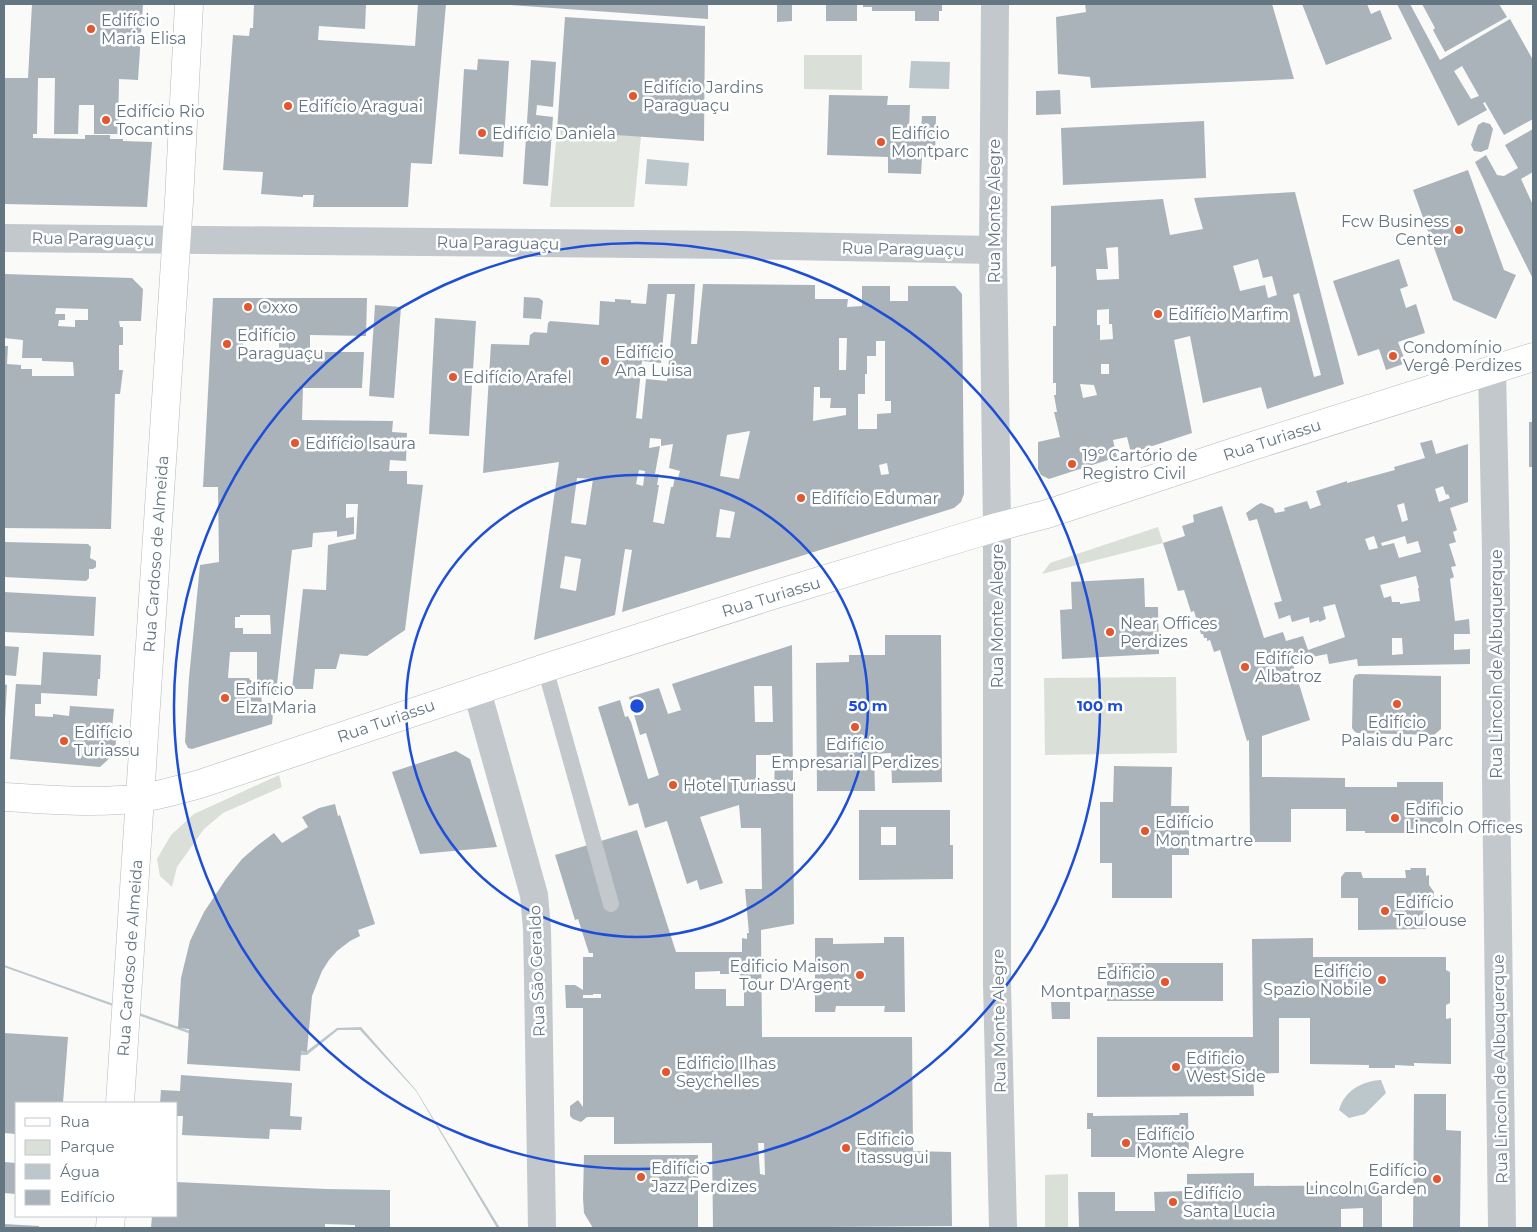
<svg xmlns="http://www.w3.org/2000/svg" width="1537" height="1232" viewBox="0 0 1537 1232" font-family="Montserrat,sans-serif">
<rect width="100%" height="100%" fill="#fafaf8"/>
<g fill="#dadfd7">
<polygon points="804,55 862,55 862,90 804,89"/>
<polygon points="557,131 641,136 634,207 550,207"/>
<polygon points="1158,527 1163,543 1042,574 1050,563"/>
<polygon points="1176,677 1177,753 1045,755 1044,678"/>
<polygon points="279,775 282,787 223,813 204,829 177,867 172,887 160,876 157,859 171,835 194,814"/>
<polygon points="1068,1174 1068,1228 1045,1228 1045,1175"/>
</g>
<g fill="#bbc7cb">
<polygon points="911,61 950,62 949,89 909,88"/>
<polygon points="647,159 689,163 687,186 645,184"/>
<polygon points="4,965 190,1031 249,1054 307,1051 337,1028 361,1027 416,1090 500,1228 497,1228 416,1091 360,1030 338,1030 307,1055 248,1056 188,1033 4,967"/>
<path d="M1381,1080L1386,1093L1365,1114L1349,1118L1339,1110C1344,1091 1362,1081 1381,1080Z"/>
</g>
<g fill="#aab3b9" fill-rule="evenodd">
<polygon points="32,4 143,4 138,80 119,79 118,134 94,134 94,105 79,105 78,134 54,134 55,78 38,78 37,134 33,134 33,138 85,139 85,135 110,135 110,139 123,139 123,141 152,142 147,207 4,204 4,78 28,78"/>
<polygon points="254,4 366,4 365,29 319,26 318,40 415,46 418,4 446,4 432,163 432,164 411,163 408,207 313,207 314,195 303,195 303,197 261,194 263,172 223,170 233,35 249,36 250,28 253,28"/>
<polygon points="510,4 708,4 708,19 510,5"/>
<polygon points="777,4 792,4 792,21 777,22"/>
<rect x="826" y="4" width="31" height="17"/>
<polygon points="863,4 942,4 942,11 939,11 939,21 915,21 915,11 872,11 872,7 863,7"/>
<polygon points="1085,4 1272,4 1294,79 1091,88 1090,77 1058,74 1056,17 1086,12"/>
<polygon points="1302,4 1367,4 1371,14 1380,10 1392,39 1326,65"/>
<path d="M1397,4H1410L1440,60L1510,19L1533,60V119L1504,135L1485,102L1483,103L1487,110L1458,126ZM1462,66L1479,96L1471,99L1454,71Z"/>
<polygon points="1422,4 1499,4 1507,17 1445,52 1433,30 1435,28"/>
<polygon points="565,17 705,26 704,141 557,131"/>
<polygon points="478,59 509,61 503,157 459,154 464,69 477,70"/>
<polygon points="531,60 556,62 553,107 537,105 536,115 553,117 548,186 523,184"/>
<polygon points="1060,90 1061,114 1036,115 1036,91"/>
<polygon points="829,95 888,96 887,105 910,105 909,129 921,130 922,116 936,116 935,158 922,158 921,174 888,173 888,157 827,155"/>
<polygon points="1204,121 1206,178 1063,185 1061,128"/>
<polygon points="1483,122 1490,124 1493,129 1488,149 1481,152 1474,151 1471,145 1478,125"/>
<polygon points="1533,129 1533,172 1521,179 1533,205 1533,279 1475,162 1486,155 1497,175 1504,176 1518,168 1505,145"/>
<polygon points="1468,170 1504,270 1516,275 1496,319 1453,300 1413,190"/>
<path d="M1295,192L1344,384L1267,409L1261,387L1203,403L1190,336L1174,340L1192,433L1131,453L1127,437L1113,440L1117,457L1049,479L1041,475L1038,469V442L1060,437L1054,412H1057L1054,395H1056V383H1053V326H1056V266L1051,267V206L1163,199L1170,235L1203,229L1194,198ZM1118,247L1119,279L1097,280L1096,269H1108L1106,248ZM1258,259L1263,278L1272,276L1277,295L1268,298L1265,285L1240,291L1233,266ZM1299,293L1321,375L1314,377L1293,295ZM1109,309V324H1112L1113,339L1100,340V325H1097V310ZM1101,364H1109V374H1101ZM1080,384L1094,385L1097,395L1083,398Z"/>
<polygon points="1399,259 1408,286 1400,289 1406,308 1416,304 1425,333 1398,342 1406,363 1386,370 1379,349 1358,356 1333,281"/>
<path d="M4,274L132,278L143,289L141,321H119L120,327H123V345H119V370H123L120,394H115L111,529L4,528V346H8L7,364L21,365V369H32V376H74L73,362L42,361V358H22L23,340L4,338ZM56,308L88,309V320H75V327L58,326L59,320H65V314H55Z"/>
<path d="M648,284H695L691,344H697L703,284L815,285V299H848L847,307L862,306V286H890V301H908V286H955L962,294L964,494L961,502L954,508L622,612L632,550L625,549L615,615L534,640L559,462L483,473L491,344L529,345L530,335L534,332L547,333L548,323L550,321L599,325L600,301L615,302V299L631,300V303L646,304ZM667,294H675L667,381L646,379L642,419L636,418L642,361L661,363ZM839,338H847L846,370H839ZM876,341H885V401H891V413L877,414V429H858V394H865V374H867V356H876ZM814,387H820V398H831L830,408H846V415L813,421ZM750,431L739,479L720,476L727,435ZM650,438L661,439V446L673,444L669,468L680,471L678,478L675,477L673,487H671L664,524L653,522L659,485H657L659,474H655L660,446L649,448ZM887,463L889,474L881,475L879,465ZM639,470L645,471L643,486L636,484ZM577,478L593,479L586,525L571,523ZM720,509L735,512L730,538L716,537ZM565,556L581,559L576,591L560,588Z"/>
<polygon points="524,297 539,298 543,301 541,319 523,318"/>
<path d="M213,298H367L366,336L310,335V352H364L362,388H303L302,420L393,421L392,432L407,433L406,461L390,460L389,471H407V484L423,485L405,630L367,656L340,654L336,669H315L313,689H292L303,589L326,590L328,545L356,539L358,504H346V518L354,517V534L337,537V531L313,533L312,547L292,550L276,693H261L262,703H274L272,724L192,749L188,748L185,742L189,678L200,565L219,562L218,487H203ZM243,335H279V352H243ZM240,615H270L271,634H243V628H235V617H240ZM230,652H257V681L250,680L249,678H228Z"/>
<polygon points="375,305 401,307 394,398 369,396"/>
<polygon points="435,318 476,321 469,436 429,434"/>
<rect x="1529" y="422" width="4" height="45"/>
<path d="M1432,440L1436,454L1468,444V502L1450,508L1457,530L1453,532L1456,542L1449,544L1456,566L1451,567L1454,577L1450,579L1455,621L1469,619L1470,634H1454V650L1470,649V664L1358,666L1357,659L1329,664L1327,654L1292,661L1310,720L1262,736V777L1345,778V787H1397V782H1443V827H1422V833H1365V831H1346V809H1291V842H1250L1249,740L1247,741L1220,650L1214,652L1210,640L1207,641V638H1204L1203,634H1201L1194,611L1191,612L1184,590L1178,591L1163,543L1185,536L1182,526L1194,522L1193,515L1222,506L1264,638L1283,632L1286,641L1303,636L1308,650L1345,637L1335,604L1323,607L1326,619L1319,622V620L1310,623L1309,617L1292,622L1290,615L1279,619L1274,603L1282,601L1257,519L1249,521L1246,513L1257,505L1261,503L1273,508L1275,513L1285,511L1284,508L1307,501L1310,509L1321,505L1316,491L1347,481V483L1395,470L1394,467L1425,458L1420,443ZM1443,486L1446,495L1448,494L1450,498L1439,502L1435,489ZM1404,503L1408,520L1402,522L1397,505ZM1374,536L1378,548L1369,550L1365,539ZM1405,536L1407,544L1418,541L1421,552L1399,558L1394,543L1382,546L1381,543ZM1416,576L1419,588H1418L1420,601L1400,604V602H1392L1391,596L1384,598L1380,585ZM1392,638H1402L1403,654L1392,655Z"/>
<polygon points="5,542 88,544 91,547 90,558 96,561 96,567 93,569 89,569 89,578 86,581 4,577 4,543"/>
<polygon points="1144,578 1145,607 1158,607 1159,654 1062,659 1060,610 1072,609 1071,582"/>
<polygon points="4,592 96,597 94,636 4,632"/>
<polygon points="885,635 941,635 942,782 892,783 891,753 874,754 875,791 817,791 816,663 849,662 849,655 885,655"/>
<path d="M792,645L794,924L761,930L762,1037H912L913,1151L951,1152L952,1226L713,1228L712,1143L614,1144V1117H587L581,1122L573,1119L570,1116V1106L578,1100L583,1107V1008H566L565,985H575L583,990V957H593V953H589L578,919L575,920L555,855L637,830L676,952H742V938L747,939V933H749L745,889H762L761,828H741L739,805L700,817L723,883L700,890L697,880L687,884L667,821L645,828L638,803L629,806L598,707L620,700L625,717L628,716L631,722L648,779L654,777L659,775L646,733L640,735L629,697L659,688L668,714L681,710L672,684ZM754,686H772L773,722H755ZM756,755H775L774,794H756ZM720,971V974H739L741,976V981H744V1006H726V989H695V972ZM593,994H601V998H583V995H593ZM758,1143H764L765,1175L760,1174Z"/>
<polygon points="4,646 19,647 16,676 4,675"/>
<polygon points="43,652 101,655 100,679 98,679 97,696 41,693 41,704 35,704 35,716 53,717 53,714 69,716 70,706 114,709 112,728 117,728 115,753 100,767 10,759 16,684 41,685"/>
<polygon points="1359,674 1441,676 1441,729 1434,735 1357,733 1354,731 1352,728 1353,680 1355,675"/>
<polygon points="4,684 7,685 5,719 4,719"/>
<polygon points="456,751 470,759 497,847 420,854 392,772"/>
<polygon points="1114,766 1172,767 1171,806 1189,806 1189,855 1172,855 1172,898 1112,898 1112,863 1100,863 1100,802 1113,802"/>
<polygon points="335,804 338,816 340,815 375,924 358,930 360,936 350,941 337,951 329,960 322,971 312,996 307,1052 301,1051 300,1071 187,1064 189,1029 178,1028 181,978 190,941 204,912 226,879 242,859 258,845 274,833 282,843 308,827 302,817 319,808"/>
<path d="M859,810H950V845H953V879L859,880ZM881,827H896V845H881Z"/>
<polygon points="1410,868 1426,868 1426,876 1429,875 1429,885 1434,892 1434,899 1432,909 1426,909 1426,929 1358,930 1358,898 1341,898 1341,877 1345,872 1361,872 1363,878 1406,878 1405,870 1411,870"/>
<polygon points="884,937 904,937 905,1012 884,1012 885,1006 836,1006 835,1012 815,1012 815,938 833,938 833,944 884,943"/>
<polygon points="1313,938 1313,957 1446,957 1446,970 1450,972 1450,1003 1446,1005 1446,1019 1451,1018 1451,1064 1414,1063 1414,1066 1395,1065 1395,1068 1369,1068 1369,1065 1310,1064 1310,1018 1279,1018 1279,1073 1253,1074 1254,1096 1097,1097 1097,1037 1253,1037 1252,939"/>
<rect x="1107" y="963" width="116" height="38"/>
<polygon points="1051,1002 1070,1002 1070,1019 1052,1019"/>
<polygon points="4,1033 68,1037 63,1103 16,1103 16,1134 4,1133"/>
<polygon points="181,1075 292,1083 290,1116 302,1117 301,1130 270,1129 269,1139 182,1135 183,1116 176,1116 176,1103 160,1103 161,1090 180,1091"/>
<polygon points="1414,1094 1446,1094 1446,1130 1461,1131 1460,1228 1413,1228"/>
<polygon points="1087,1113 1093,1113 1093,1116 1180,1115 1179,1113 1188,1113 1189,1157 1091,1157 1091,1129 1087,1129"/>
<polygon points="584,1155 698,1155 698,1228 593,1228 584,1213 583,1198"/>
<polygon points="4,1162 16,1163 16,1194 4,1193"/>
<polygon points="1254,1173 1254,1186 1382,1185 1382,1228 1363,1228 1363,1208 1341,1209 1341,1228 1079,1228 1078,1192 1115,1192 1115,1211 1155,1211 1154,1192 1187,1191 1187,1174"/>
<polygon points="176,1182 326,1189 390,1190 390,1228 355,1228 355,1225 325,1224 325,1228 151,1228 152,1216 176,1216"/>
<polygon points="4,1224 39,1226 39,1228 4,1228"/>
</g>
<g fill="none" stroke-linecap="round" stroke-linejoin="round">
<defs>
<g id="secondary">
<path d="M4,797C42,799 81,803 120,800C147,799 174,791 200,784L545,668L770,596L997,527L1047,514L1243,449L1533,357"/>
<polyline points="120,1103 179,201 189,4"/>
<polyline points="110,1228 111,1216"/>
</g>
</defs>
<use href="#secondary" stroke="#b3babf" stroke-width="29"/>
<polyline stroke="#c3c8cc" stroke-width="16" points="545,668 611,904"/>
<g stroke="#c3c8cc" stroke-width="28">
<polyline points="995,4 993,250 997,527 997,984 1003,1228"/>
<polyline points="4,238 741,245 993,250"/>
<polyline points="1492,370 1496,552 1496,780 1502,1228"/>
<polyline points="477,691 534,895 537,929 538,979 542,1228"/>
</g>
<use href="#secondary" stroke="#fff" stroke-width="28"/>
</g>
<g fill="none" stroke="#1d4ed8" stroke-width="2.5">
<circle cx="637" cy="706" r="231"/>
<circle cx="637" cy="706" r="463"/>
</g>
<g fill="#e4572e" stroke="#fff" stroke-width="2">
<circle cx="91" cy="29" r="5"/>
<circle cx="633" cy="96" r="5"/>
<circle cx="288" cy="106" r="5"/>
<circle cx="106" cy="120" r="5"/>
<circle cx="482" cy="133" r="5"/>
<circle cx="881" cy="142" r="5"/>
<circle cx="1459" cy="230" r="5"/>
<circle cx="248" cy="307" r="5"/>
<circle cx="1158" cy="314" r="5"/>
<circle cx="227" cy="344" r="5"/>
<circle cx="1393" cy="356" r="5"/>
<circle cx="605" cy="361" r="5"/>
<circle cx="453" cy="377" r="5"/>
<circle cx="295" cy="443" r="5"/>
<circle cx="1072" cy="464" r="5"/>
<circle cx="801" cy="498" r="5"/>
<circle cx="1110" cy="632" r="5"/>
<circle cx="1245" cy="667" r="5"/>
<circle cx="225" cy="698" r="5"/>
<circle cx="1397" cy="704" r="5"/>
<circle cx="855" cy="727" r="5"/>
<circle cx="64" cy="741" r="5"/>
<circle cx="673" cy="785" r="5"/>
<circle cx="1395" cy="818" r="5"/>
<circle cx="1145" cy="831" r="5"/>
<circle cx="1385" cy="911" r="5"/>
<circle cx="860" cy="975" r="5"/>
<circle cx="1382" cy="980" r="5"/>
<circle cx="1165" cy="982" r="5"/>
<circle cx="1176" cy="1067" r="5"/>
<circle cx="666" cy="1072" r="5"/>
<circle cx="1126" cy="1143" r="5"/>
<circle cx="846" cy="1148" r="5"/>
<circle cx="641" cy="1177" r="5"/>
<circle cx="1437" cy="1179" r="5"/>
<circle cx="1173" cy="1202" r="5"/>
</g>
<g text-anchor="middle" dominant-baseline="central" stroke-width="5" stroke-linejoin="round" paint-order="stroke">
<g font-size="16" fill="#657683" stroke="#fff" text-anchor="start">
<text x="101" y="20">Edifício<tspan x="101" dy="18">Maria Elisa</tspan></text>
<text x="643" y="87">Edifício Jardins<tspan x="643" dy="18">Paraguaçu</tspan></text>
<text x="298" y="106">Edifício Araguai</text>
<text x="116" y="111">Edifício Rio<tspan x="116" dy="18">Tocantins</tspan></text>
<text x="492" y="133">Edifício Daniela</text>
<text x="891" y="133">Edifício<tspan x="891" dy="18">Montparc</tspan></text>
<text x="1449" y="221" text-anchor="end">Fcw Business<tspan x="1449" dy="18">Center</tspan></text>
<text x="258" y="307">Oxxo</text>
<text x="1168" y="314">Edifício Marfim</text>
<text x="237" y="335">Edifício<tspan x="237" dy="18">Paraguaçu</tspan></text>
<text x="1403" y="347">Condomínio<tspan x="1403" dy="18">Vergê Perdizes</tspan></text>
<text x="615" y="352">Edifício<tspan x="615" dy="18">Ana Luisa</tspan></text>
<text x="463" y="377">Edifício Arafel</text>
<text x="305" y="443">Edifício Isaura</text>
<text x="1082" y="455">19º Cartório de<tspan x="1082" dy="18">Registro Civil</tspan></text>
<text x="811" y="498">Edifício Edumar</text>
<text x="1120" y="623">Near Offices<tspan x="1120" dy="18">Perdizes</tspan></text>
<text x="1255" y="658">Edifício<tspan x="1255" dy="18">Albatroz</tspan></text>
<text x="235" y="689">Edifício<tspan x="235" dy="18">Elza Maria</tspan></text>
<text x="1397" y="722" text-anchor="middle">Edifício<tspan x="1397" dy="18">Palais du Parc</tspan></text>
<text x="74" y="732">Edifício<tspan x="74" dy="18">Turiassu</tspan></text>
<text x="855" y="744" text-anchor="middle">Edifício<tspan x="855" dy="18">Empresarial Perdizes</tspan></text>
<text x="683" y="785">Hotel Turiassu</text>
<text x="1405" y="809">Edificio<tspan x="1405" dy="18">Lincoln Offices</tspan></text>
<text x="1155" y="822">Edifício<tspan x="1155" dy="18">Montmartre</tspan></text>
<text x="1395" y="902">Edifício<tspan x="1395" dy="18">Toulouse</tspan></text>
<text x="850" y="966" text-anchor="end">Edificio Maison<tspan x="850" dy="18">Tour D'Argent</tspan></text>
<text x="1372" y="971" text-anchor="end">Edifício<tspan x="1372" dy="18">Spazio Nobile</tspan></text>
<text x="1155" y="973" text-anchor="end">Edificio<tspan x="1155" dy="18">Montparnasse</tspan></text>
<text x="1186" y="1058">Edificio<tspan x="1186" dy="18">West Side</tspan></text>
<text x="676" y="1063">Edificio Ilhas<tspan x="676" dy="18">Seychelles</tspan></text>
<text x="1136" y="1134">Edifício<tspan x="1136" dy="18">Monte Alegre</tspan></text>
<text x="856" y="1139">Edificio<tspan x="856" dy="18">Itassugui</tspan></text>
<text x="651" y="1168">Edifício<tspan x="651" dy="18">Jazz Perdizes</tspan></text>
<text x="1427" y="1170" text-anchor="end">Edifício<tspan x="1427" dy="18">Lincoln Garden</tspan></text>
<text x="1183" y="1193">Edifício<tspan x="1183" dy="18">Santa Lucia</tspan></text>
</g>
<g font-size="16" fill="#657683" stroke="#fff">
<text transform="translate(994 211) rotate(-90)">Rua Monte Alegre</text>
<text transform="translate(93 239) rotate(1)">Rua Paraguaçu</text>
<text transform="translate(498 243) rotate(1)">Rua Paraguaçu</text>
<text transform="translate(903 249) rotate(1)">Rua Paraguaçu</text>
<text transform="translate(1272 440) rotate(-18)">Rua Turiassu</text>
<text transform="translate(156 554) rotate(-86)">Rua Cardoso de Almeida</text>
<text transform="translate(771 597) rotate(-17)">Rua Turiassu</text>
<text transform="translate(997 616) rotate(-90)">Rua Monte Alegre</text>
<text transform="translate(1496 664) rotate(-90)">Rua Lincoln de Albuquerque</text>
<text transform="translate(386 721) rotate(-19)">Rua Turiassu</text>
<text transform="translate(130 958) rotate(-86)">Rua Cardoso de Almeida</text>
<text transform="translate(537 971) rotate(-92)">Rua São Geraldo</text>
<text transform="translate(999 1021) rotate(-91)">Rua Monte Alegre</text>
<text transform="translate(1500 1069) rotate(-91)">Rua Lincoln de Albuquerque</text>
</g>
</g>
<circle cx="637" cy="706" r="8" fill="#1d4ed8" stroke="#fff" stroke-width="2.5"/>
<g font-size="15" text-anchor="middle" font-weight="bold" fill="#1d4ed8" stroke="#fff" stroke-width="5" stroke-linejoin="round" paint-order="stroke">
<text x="868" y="711">50 m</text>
<text x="1100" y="711">100 m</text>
</g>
<rect width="1537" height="1232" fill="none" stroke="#657683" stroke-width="10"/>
<rect x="15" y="1102" width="162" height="115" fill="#ffffff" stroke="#c1c8cd"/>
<rect x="25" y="1118" width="25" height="8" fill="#ffffff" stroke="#c1c8cd"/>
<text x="60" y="1127" font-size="15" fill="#657683">Rua</text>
<rect x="25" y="1140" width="25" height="15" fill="#dadfd7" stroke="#c1c8cd"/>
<text x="60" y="1152" font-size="15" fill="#657683">Parque</text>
<rect x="25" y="1164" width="25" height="15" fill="#bbc7cb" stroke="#c1c8cd"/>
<text x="60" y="1177" font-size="15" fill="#657683">Água</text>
<rect x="25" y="1190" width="25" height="15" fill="#aab3b9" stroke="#c1c8cd"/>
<text x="60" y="1202" font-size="15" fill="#657683">Edifício</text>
</svg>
